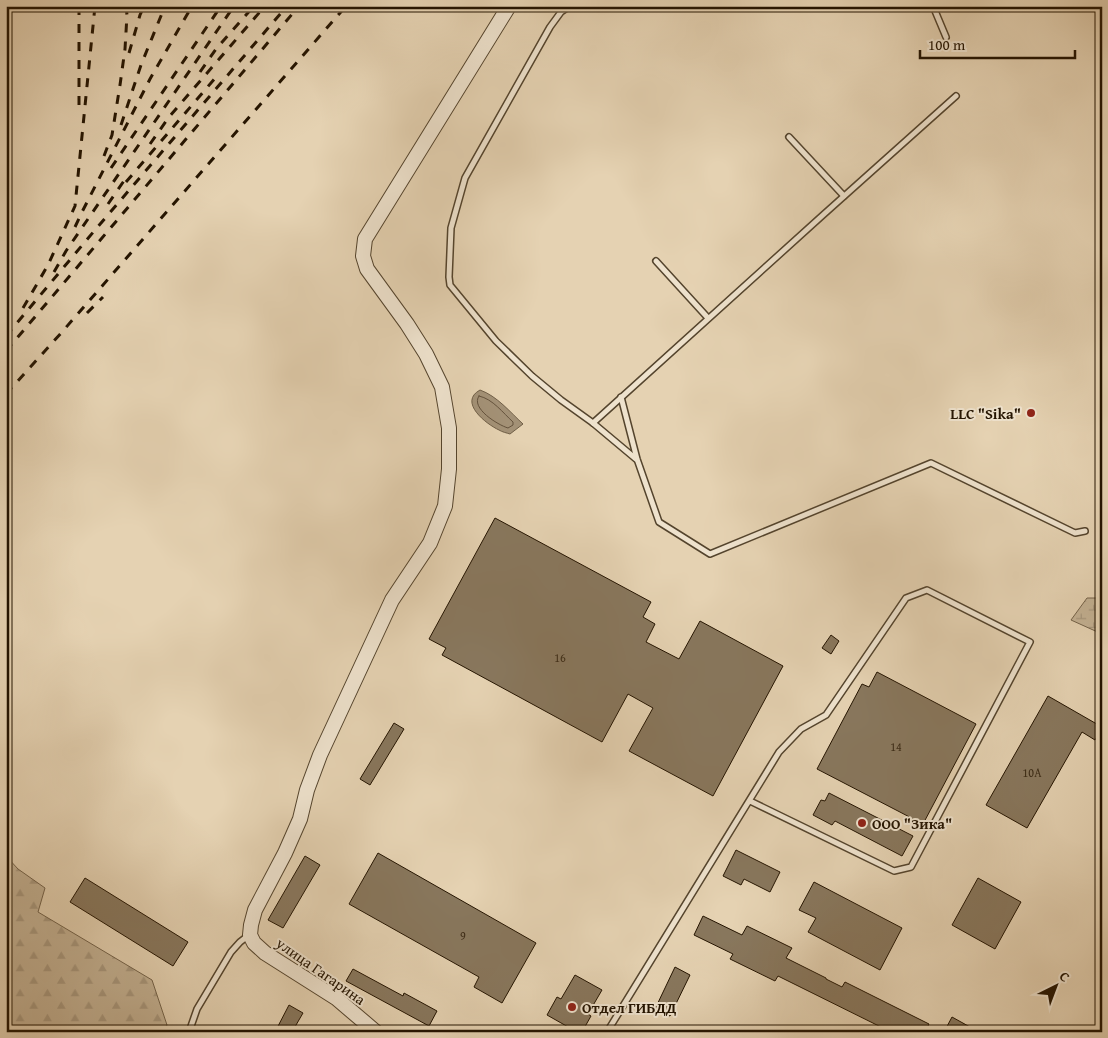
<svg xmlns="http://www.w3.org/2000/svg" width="1108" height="1038" viewBox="0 0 1108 1038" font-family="'Gentium Book Plus',serif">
<defs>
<pattern id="forest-firs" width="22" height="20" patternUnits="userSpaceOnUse" patternTransform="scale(1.25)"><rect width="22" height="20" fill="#c4b294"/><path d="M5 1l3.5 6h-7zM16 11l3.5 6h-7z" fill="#a8987e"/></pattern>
<pattern id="wetland-marsh" width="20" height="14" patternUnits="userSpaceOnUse" patternTransform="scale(1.25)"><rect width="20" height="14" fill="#c4b294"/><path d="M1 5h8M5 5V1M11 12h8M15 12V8" fill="none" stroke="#a8987e"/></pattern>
</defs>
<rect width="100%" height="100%" fill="#e5d2b2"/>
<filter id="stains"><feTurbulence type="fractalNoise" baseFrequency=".004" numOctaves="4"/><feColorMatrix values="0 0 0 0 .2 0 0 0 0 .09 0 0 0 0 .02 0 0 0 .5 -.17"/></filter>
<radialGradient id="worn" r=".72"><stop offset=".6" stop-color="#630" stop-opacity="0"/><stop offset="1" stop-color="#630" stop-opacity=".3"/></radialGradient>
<polygon fill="url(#forest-firs)" stroke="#74634a" points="6,856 18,869 45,888 38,912 152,980 167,1025 164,1032 6,1032"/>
<polygon fill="url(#wetland-marsh)" stroke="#74634a" points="1087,598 1102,598 1102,634 1071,620"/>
<path fill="#a39176" stroke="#705f47" d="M480,390C497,396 510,412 523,424L510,434C507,433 502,432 499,430C486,424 458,402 480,390Z"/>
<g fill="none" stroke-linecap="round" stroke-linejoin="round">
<path stroke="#64523c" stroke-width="1" d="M479,396C493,399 503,413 513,422V425L508,428C498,425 470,408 479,396Z"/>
</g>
<g fill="#88775d" stroke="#241401">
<polygon points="495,518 651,602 643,617 655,624 646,642 679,659 700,621 783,666 713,796 629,751 653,708 628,694 602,742 442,655 446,648 429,639"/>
<polygon points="831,635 839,641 831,654 822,648"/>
<polygon points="877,672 976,724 923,824 817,769 862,684 869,687"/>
<polygon points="1048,696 1102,727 1102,728 1095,740 1082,732 1027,828 986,805"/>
<polygon points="394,723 404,729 370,785 360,779"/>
<polygon points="829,793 913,836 902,856 835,821 832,825 813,815 821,800 825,801"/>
<polygon points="736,850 780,872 770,892 744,879 741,885 723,876"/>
<polygon points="378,853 536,943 502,1003 474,987 479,977 349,904"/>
<polygon points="305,856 320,865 283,928 268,920"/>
<polygon points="85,878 188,942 173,966 70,902"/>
<polygon points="978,878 1021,902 995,949 952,925"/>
<polygon points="814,882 902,928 880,970 808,932 816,918 799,910"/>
<polygon points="703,916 742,935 747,926 792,948 786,958 826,978 826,979 842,987 845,982 929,1024 925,1032 891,1032 778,976 775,981 730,959 733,954 694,935"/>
<polygon points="675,967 690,975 670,1016 655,1009"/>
<polygon points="353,969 403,996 404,993 437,1011 429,1026 346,981"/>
<polygon points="575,975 602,990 588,1014 591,1016 582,1032 577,1032 547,1015 557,997 561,999"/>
<polygon points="289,1005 303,1013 292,1032 275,1032"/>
<polygon points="952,1017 979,1032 944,1032"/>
</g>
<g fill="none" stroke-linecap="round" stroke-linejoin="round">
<defs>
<g id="service">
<polyline points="570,6 561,12 550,27 465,178 451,228 449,277 450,285 496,341 532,376 561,400 593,423 636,459"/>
<polyline points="933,6 946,37"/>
<polyline points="789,137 844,196"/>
<polyline points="656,261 708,318"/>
<polyline points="621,397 637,459 659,522 710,554 931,463 1075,533 1085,531"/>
<polyline points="593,423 823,215 956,96"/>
<polyline points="189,1032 197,1009 231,952 240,942 249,935"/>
<polyline points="607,1032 779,752 801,729 826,715 906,598 927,590 1030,642 911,867 894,871 750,801"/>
</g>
<polyline id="tertiary" points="376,1032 336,998 265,953 254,943 250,935 251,925 255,910 285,853 300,819 307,790 320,755 392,600 430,543 445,506 449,469 449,428 442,387 426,354 407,324 367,269 363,256 365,239 509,6"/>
</defs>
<use href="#service" stroke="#54442d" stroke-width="8"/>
<use href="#tertiary" stroke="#54442d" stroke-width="16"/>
<use href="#service" stroke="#eee2cd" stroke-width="5"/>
<use href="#tertiary" stroke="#eee2cd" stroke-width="14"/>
<g stroke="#241401" stroke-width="3" stroke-dasharray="9 9" stroke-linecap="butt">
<polyline points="79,6 79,108"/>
<polyline points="129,53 140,15 144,6"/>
<polyline points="200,72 216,49 254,6"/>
<polyline points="121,125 141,65 165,6"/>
<polyline points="150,144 169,117 265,6"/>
<polyline points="104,156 112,135 120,85 125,49 127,15 126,6"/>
<polyline points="111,168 221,6"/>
<polyline points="126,182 217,76"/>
<polyline points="108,204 128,175"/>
<polyline points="75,227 82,212 150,79 192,6"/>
<polyline points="54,272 66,251 234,6"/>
<polyline points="23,308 48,265 75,206 95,6"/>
<polyline points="87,313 103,297"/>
<polyline points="6,336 95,230 287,6"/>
<polyline points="6,351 299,6"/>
<polyline points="6,394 62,332 346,6"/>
</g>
</g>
<g fill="#8f2418" stroke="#eee2cd" stroke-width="2">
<circle cx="1031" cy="413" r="5"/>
<circle cx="862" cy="823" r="5"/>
<circle cx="572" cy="1007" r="5"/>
</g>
<g text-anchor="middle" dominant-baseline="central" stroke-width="4" stroke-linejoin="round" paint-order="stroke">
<g font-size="12" fill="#3d2d18">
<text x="560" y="657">16</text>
<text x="896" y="746">14</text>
<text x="1032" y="772">10А</text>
<text x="463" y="935">9</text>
</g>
<g font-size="15" font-weight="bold" fill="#241401" stroke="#eee2cd" text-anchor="start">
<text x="1021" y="413" text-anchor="end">LLC "Sika"</text>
<text x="872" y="823">ООО "Зика"</text>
<text x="582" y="1007">Отдел ГИБДД</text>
</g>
<g font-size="15" fill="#241401" stroke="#eee2cd">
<text transform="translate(321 971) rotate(35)">улица Гагарина</text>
</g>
</g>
<rect width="1108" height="1038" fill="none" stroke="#e5d2b2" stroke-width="25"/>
<rect x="8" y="8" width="1093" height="1023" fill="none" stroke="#241401" stroke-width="2.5"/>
<rect x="12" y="12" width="1083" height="1013" fill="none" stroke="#241401"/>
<g transform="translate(1056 986) rotate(42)" stroke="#eee2cd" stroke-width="4" paint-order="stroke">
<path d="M0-4L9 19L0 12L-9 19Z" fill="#241401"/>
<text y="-8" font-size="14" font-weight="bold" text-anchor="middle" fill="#241401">С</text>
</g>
<path d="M920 50v8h155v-8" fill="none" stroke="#241401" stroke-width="2.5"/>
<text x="928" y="50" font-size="15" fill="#241401" stroke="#eee2cd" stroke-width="4" paint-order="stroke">100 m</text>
<rect width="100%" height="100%" filter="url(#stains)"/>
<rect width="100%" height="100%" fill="url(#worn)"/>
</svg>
